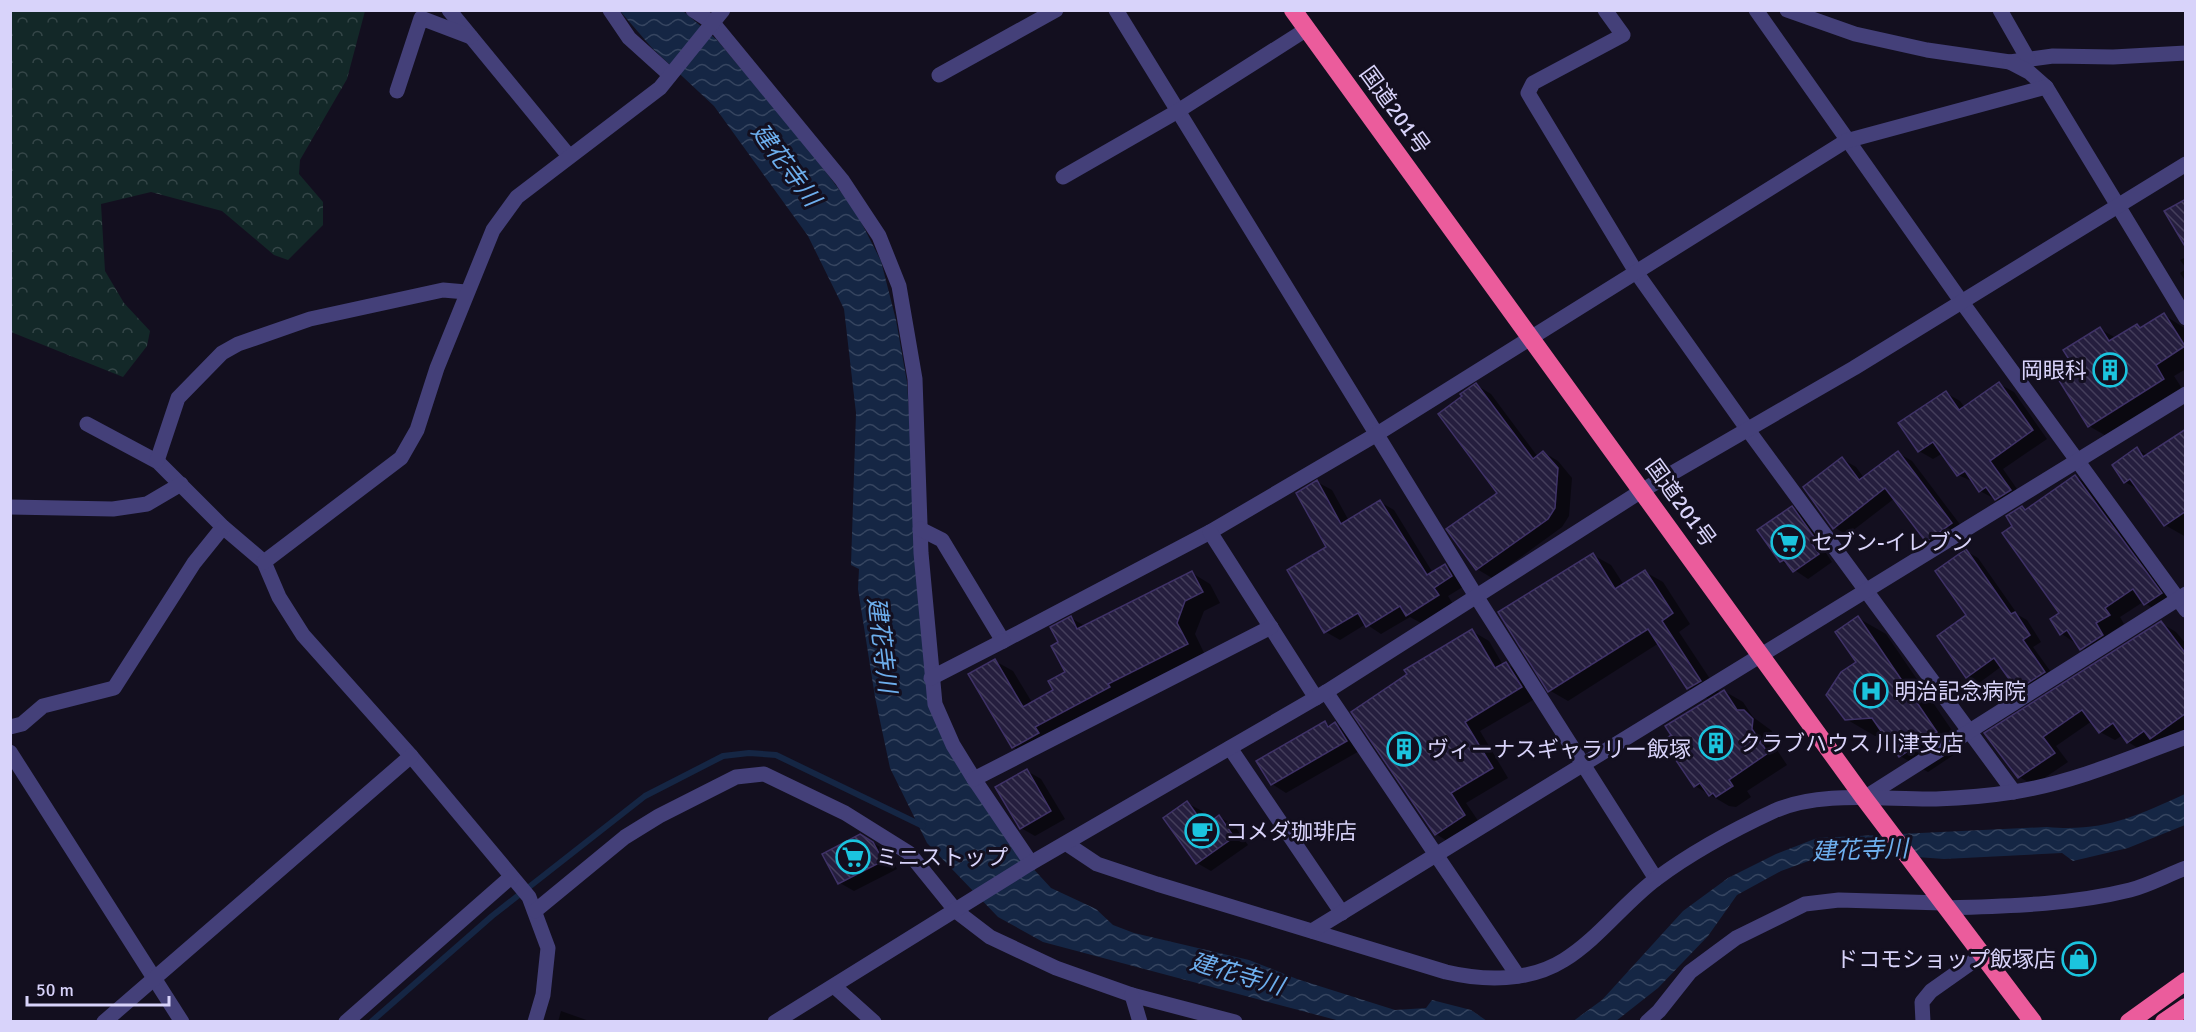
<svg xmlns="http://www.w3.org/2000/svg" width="2196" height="1032" viewBox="0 0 2196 1032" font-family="Signika,'Noto Sans JP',sans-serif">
<defs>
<pattern id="forest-crowns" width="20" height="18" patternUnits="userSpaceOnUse" patternTransform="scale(1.5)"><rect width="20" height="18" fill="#132828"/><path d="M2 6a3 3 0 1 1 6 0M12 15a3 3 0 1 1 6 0" fill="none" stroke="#354648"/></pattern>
<pattern id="water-waves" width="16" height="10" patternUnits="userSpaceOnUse" patternTransform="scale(1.5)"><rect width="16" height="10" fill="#152644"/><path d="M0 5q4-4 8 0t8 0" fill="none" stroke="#364560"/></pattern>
<pattern id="building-back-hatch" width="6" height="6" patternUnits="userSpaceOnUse" patternTransform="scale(1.5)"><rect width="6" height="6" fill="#251e3e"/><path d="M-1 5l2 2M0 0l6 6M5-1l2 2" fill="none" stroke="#443e5b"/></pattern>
</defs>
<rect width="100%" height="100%" fill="#130f1f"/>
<polygon fill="url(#forest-crowns)" points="10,11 365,11 347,79 300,160 299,174 323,202 323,225 288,260 274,255 222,211 151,192 101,204 105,271 124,303 150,331 147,346 123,377 11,332"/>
<g fill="url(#water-waves)">
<polygon points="620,11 683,11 717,40 810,151 856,212 881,261 896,320 907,382 926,679 1015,849 1051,888 1096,909 1113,925 1134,933 1249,960 1297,979 1395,1010 1426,1008 1432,1000 1471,1010 1487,1021 1340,1021 1043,942 998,917 927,843 890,768 875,697 858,589 859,569 851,565 856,413 844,309 808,236 714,106 652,48"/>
<path d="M2185,794V825L2128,848L2073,861L2062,853L1944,859L1876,854L1814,859L1781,871L1737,895L1708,936L1658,988L1616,1021L1572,1022L1602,1000L1683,911L1728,878L1776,854L1817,838L2047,827C2104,832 2134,817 2185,794Z"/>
</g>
<g fill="#0007">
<polygon points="2186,257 2186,268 2180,260"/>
<polygon points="2186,269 2186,282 2180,273"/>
<polygon points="2164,315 2186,329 2186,369 2174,376 2183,390 2108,437 2089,426 2074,364 2100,329 2116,338 2137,325 2142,329"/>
<polygon points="1999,384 2014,392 2047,439 2003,469 2024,499 2010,507 1980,491 1974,482 1958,475 1943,453 1933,459 1919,451 1946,393 1960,401 1965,408"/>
<polygon points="1476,385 1491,394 1538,457 1543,452 1558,461 1572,478 1569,516 1562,527 1492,578 1477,569 1448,529 1499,493"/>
<polygon points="2186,431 2186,537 2165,525 2139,490 2125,482 2137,449 2148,455"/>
<polygon points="1898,453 1912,461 1965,531 1941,549 1927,541 1895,498 1847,535 1834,527 1842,459 1856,467 1864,478"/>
<polygon points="2076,477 2091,486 2177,603 2161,613 2143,602 2120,617 2124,624 2110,633 2118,644 2097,658 2062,634 2062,614 2014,526 2022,508 2027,511"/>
<polygon points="1317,482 1332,490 1349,521 1380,502 1394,510 1433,573 1445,566 1459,574 1466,585 1448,596 1453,604 1421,623 1410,617 1381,634 1366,624 1340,640 1326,632 1328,547"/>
<polygon points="1792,508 1806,516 1831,549 1826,553 1832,562 1808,579 1781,561"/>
<polygon points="1966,551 1978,558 2018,615 2027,620 2041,642 2033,647 2056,679 2029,695 2018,689 2002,666 1979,683 1967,676"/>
<polygon points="1593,555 1611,565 1624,585 1645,572 1663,582 1690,624 1679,632 1720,694 1724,691 1743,702 1753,717 1772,731 1771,741 1787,765 1747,791 1751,797 1736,807 1729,806 1695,786 1710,700 1688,688 1659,643 1568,701 1549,690"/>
<polygon points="1192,573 1210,584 1220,603 1204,611 1195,634 1205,655 1032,758 1013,747 970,675 995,661 1013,671 1033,704 1055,691 1067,672 1060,643 1071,618 1085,626"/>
<polygon points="1858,618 1886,634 1964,748 1928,772 1900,756 1886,735 1875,736 1846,719 1858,662"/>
<polygon points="2161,623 2176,632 2186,644 2186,732 2143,751 2128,742 2123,735 2115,740 2100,732 2092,721 2056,746 2068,762 2034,785 2019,777 1987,734"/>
<polygon points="1472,631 1489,641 1503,665 1506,664 1523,673 1538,697 1480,731 1508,778 1466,803 1481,825 1452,844 1436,834"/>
<polygon points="1325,723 1331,727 1335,724 1349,732 1361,750 1286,793 1272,784"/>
<polygon points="1027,771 1041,779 1065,819 1035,836 1021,828"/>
<polygon points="1187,803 1202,811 1210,823 1219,817 1234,825 1248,845 1211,871 1197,863"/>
<polygon points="860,835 888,852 897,869 854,891 840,883"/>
<polygon points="561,1011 592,1022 558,1022"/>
</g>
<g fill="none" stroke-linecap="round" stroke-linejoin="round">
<polyline stroke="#152644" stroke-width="6" points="371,1022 492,916 645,796 723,756 749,753 776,755 923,826"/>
</g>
<g fill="url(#building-back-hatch)" stroke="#3f3267" stroke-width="1.5">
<polygon points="2186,199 2186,248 2164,211"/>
<polygon points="2164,313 2185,346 2156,365 2164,379 2088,427 2055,374 2072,364 2063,350 2100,327 2109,341 2137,324 2140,328"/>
<polygon points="1999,382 2033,430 1990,461 2011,490 1995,500 1986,487 1979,492 1965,471 1957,476 1933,442 1918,452 1898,423 1946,391 1959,410"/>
<polygon points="1476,383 1533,459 1543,451 1558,468 1555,508 1548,519 1476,570 1446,529 1497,493 1438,414 1462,396 1460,394"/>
<polygon points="2186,429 2186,511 2164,526 2130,479 2124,483 2112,465 2137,447 2143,457"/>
<polygon points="1898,451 1952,523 1926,542 1885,488 1833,529 1803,487 1842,457 1859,480"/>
<polygon points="2075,475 2162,593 2144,605 2133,589 2105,608 2110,615 2096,623 2103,635 2080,650 2067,630 2060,635 2050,619 2059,613 2002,533 2012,526 2006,516 2022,506 2025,510"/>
<polygon points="1317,480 1341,524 1380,500 1427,575 1445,564 1452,576 1434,588 1439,595 1406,616 1400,606 1366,627 1358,613 1324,633 1287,570 1326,547 1296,493"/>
<polygon points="1792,506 1817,541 1812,544 1819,554 1793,572 1784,560 1780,562 1757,530"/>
<polygon points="1966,549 2011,614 2015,612 2030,635 2023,640 2045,672 2017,690 1994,658 1966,678 1937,636 1966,615 1935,571"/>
<polygon points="1593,553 1615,589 1645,570 1673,613 1662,621 1701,681 1687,689 1648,629 1548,692 1498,612"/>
<polygon points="1192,571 1203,592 1185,601 1177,623 1188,644 1108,684 1110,687 1035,727 1039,733 1012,748 968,674 995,659 1023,707 1053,690 1048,681 1065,672 1051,646 1058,642 1050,627 1071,616 1077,629"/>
<polygon points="1858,616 1937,732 1899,757 1872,718 1845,720 1826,695 1841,672 1856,662 1835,632"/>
<polygon points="2161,621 2186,654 2186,713 2150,739 2144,731 2127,743 2113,723 2099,733 2082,710 2043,737 2055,753 2018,778 1984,733"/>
<polygon points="1472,629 1495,668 1506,662 1522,687 1465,722 1493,768 1451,793 1465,815 1435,835 1351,712 1407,674 1404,670"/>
<polygon points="1724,690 1737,710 1744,710 1753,719 1752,729 1768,753 1729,780 1733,786 1716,797 1713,793 1709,796 1700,783 1694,787 1663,741 1671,735 1665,726"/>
<polygon points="1325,721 1328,727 1335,722 1347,741 1271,785 1256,761"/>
<polygon points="1027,769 1051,811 1020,829 995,787"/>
<polygon points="1187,801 1205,826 1219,815 1234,837 1196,864 1163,818"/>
<polygon points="860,834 873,842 883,861 838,884 822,854"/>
</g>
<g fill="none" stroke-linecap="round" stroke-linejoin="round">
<g stroke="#444079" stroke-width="15">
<polyline points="449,10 569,156"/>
<polyline points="610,10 629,38 670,75"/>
<polyline points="693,10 713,23 842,180 879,236 899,286 915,379 921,553 935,704 953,745 974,779 1031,863"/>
<polyline points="1116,10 1476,596 1656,879"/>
<polyline points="1605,10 1623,35 1533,83 1528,93 1636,272 1748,430 2014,792"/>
<polyline points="1756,10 1961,301 2186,610"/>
<polyline points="1787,10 1855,34 1927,50 2010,62 2053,56 2113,57 2186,53"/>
<polyline points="2000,10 2028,59"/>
<polyline points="2010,62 2029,72 2046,87 2186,318"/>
<polyline points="939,75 1056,10"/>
<polyline points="397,91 421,18 471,37"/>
<polyline points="1063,177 1178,111 1307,29"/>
<polyline points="87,424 158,462 223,527 264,562 279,597 303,635 411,756 529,897 548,948 543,995 535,1022"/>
<polyline points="157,461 178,398 222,353 238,344 310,319 443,290 466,292"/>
<polyline points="10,507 113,509 147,504 181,484"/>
<polyline points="920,529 942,540 1003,641 1210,532 1377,434 1846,141 2046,87"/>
<polyline points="1210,532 1316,698"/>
<polyline points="264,562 401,458 417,430 437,368 493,230 517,197 660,88 723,10"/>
<polyline points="931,678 1003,641"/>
<polyline points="1326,692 1518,976"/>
<polyline points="10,727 22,724 43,706 114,688 194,563 223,527"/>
<polyline points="1230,748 1342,913"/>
<polyline points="10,752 182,1022"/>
<polyline points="974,779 1271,627"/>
<polyline points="1864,798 2186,594"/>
<path d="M1067,844L1097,864L1157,884L1446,972C1484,981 1529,982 1564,960C1598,939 1624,903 1656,879C1692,852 1733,830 1774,811C1821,790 1885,800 1936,799C1961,798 1988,796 2013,792C2072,783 2130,758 2186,737"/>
<path d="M1947,908C2008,906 2070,905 2130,890C2149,885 2167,875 2186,868"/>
<polyline points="535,911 625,837 659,816 736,777 764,774 845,813 909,853 956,911 990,937 1056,968 1132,995 1235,1022"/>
<polyline points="1312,931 2186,394"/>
<polyline points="835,987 874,1022"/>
<polyline points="1132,995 1140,1022"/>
<polyline points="104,1022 411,756"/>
<polyline points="346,1022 511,877"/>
<polyline points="775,1022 1031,863 1326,692 1643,490 1854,368 2186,164"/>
<polyline points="1647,1022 1659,1011 1690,972 1736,938 1805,904 1839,900 1943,903"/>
<polyline points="1923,1022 1922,1002 1931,991 1982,955"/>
</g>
<g stroke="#eb5c9c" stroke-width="18">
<polyline points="1293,10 1864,798 2033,1022"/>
<polyline points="2129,1022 2186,981"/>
<polyline points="2164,1022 2186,1007"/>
</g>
</g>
<defs>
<symbol id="building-ring" viewBox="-11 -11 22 22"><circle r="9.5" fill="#130f1f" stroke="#1bc4de" stroke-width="1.5"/><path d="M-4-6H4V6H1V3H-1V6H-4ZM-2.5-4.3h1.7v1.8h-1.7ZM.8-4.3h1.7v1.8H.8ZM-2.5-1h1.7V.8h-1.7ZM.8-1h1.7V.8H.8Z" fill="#1bc4de"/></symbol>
<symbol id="supermarket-ring" viewBox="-11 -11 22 22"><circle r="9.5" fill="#130f1f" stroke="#1bc4de" stroke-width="1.5"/><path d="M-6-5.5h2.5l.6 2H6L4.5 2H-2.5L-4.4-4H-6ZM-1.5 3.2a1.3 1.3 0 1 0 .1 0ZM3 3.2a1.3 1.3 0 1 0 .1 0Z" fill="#1bc4de"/></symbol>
<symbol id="hospital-ring" viewBox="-11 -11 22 22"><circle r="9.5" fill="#130f1f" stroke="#1bc4de" stroke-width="1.5"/><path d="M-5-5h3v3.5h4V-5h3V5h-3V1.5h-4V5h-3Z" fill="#1bc4de"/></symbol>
<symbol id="cafe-ring" viewBox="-11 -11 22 22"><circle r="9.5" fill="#130f1f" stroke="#1bc4de" stroke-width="1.5"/><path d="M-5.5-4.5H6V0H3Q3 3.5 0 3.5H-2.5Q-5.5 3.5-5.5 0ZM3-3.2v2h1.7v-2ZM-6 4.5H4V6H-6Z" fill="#1bc4de"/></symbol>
<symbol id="shop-ring" viewBox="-11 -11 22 22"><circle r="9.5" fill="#130f1f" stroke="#1bc4de" stroke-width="1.5"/><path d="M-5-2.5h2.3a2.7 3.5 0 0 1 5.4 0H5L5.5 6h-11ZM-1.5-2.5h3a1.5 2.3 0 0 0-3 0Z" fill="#1bc4de"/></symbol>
</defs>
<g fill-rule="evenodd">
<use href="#building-ring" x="2091" y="351" width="38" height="38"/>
<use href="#supermarket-ring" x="1769" y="523" width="38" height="38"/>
<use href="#hospital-ring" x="1852" y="672" width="38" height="38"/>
<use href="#building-ring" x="1697" y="724" width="38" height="38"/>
<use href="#building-ring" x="1385" y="730" width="38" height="38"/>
<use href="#cafe-ring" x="1183" y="812" width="38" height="38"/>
<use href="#supermarket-ring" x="834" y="838" width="38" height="38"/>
<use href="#shop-ring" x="2060" y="940" width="38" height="38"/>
</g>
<g text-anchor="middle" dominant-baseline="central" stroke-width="6" stroke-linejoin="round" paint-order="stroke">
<g font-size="22" fill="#d8d3fa" stroke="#130f1f">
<text transform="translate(1395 110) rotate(54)">国道201号</text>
<text transform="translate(1681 503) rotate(54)">国道201号</text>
</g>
<g font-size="22" fill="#d8d3fa" stroke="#130f1f" text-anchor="start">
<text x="2087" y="370" text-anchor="end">岡眼科</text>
<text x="1811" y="542">セブン-イレブン</text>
<text x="1894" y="691">明治記念病院</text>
<text x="1739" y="743">クラブハウス 川津支店</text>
<text x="1427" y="749">ヴィーナスギャラリー飯塚</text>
<text x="1225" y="831">コメダ珈琲店</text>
<text x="876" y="857">ミニストップ</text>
<text x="2056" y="959" text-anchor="end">ドコモショップ飯塚店</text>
</g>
<g font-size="24" font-style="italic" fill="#6daeed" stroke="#130f1f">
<text transform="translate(786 165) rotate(53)">建花寺川</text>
<text transform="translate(882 645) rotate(83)">建花寺川</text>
<text transform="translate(1860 850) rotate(-2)">建花寺川</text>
<text transform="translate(1237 974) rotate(16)">建花寺川</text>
</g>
</g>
<rect width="2196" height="1032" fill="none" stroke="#d8d3fa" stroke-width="24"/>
<path d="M27 996v9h142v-9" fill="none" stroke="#d8d3fa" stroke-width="3"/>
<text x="36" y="996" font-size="18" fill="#d8d3fa" stroke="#130f1f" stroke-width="4.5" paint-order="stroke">50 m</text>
</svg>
